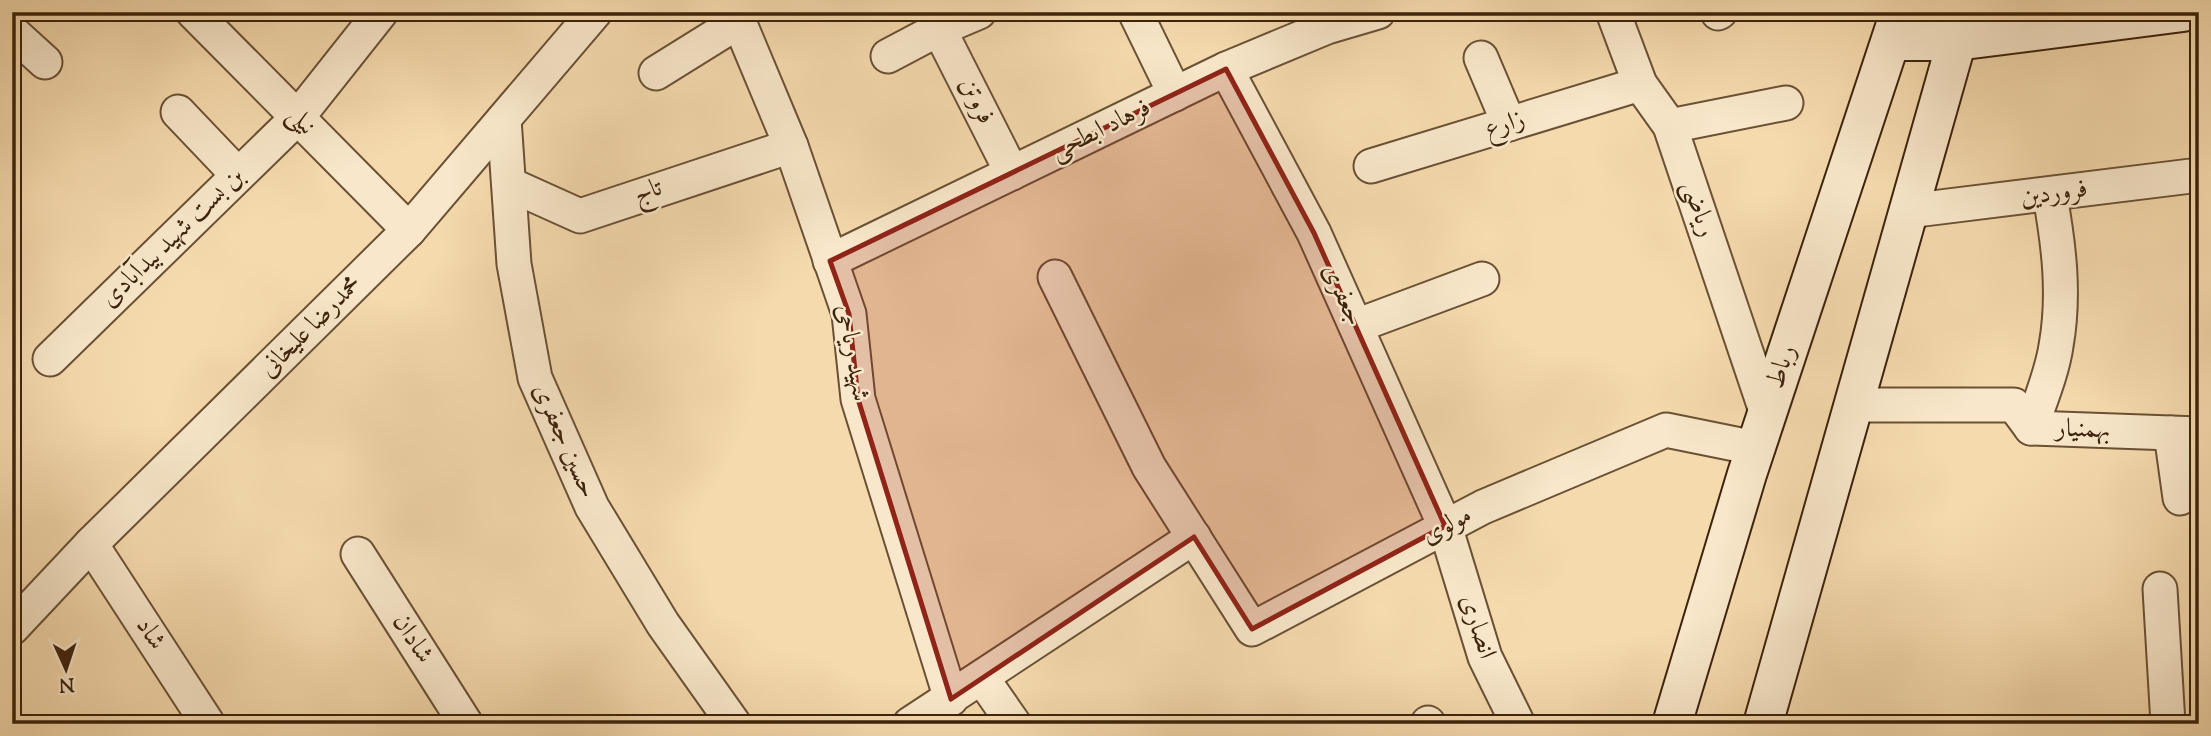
<svg xmlns="http://www.w3.org/2000/svg" width="2211" height="736" viewBox="0 0 2211 736" font-family="'Sorts Mill Goudy',Amiri,serif">
<rect width="100%" height="100%" fill="#f5daae"/>
<filter id="stains"><feTurbulence type="fractalNoise" baseFrequency=".00286" numOctaves="4"/><feColorMatrix values="0 0 0 0 .2 0 0 0 0 .09 0 0 0 0 .02 0 0 0 .5 -.17"/></filter>
<radialGradient id="worn" r=".72"><stop offset=".6" stop-color="#630" stop-opacity="0"/><stop offset="1" stop-color="#630" stop-opacity=".3"/></radialGradient>
<g fill="none" stroke-linecap="round" stroke-linejoin="round">
<defs>
<g id="street">
<polyline points="193,12 409,230"/>
<polyline points="735,12 791,146 849,314 858,399 951,699"/>
<polyline points="1135,12 1175,94"/>
<polyline points="1613,12 1640,84 1670,126 1767,414"/>
<polyline points="1718,13 1720,12"/>
<polyline points="939,29 1012,173"/>
<polyline points="12,32 45,62"/>
<polyline points="888,56 939,29 979,12"/>
<polyline points="1481,58 1509,124"/>
<polyline points="1226,69 1314,233 1445,526 1485,657 1518,724"/>
<polyline points="656,73 738,22"/>
<polyline points="178,112 238,175"/>
<polyline points="504,119 514,264 535,378 592,507 663,624 734,724"/>
<polyline points="1670,126 1786,103"/>
<polyline points="1371,166 1640,84"/>
<polyline points="509,184 580,216 791,146"/>
<polyline points="1908,211 2199,175"/>
<polyline points="830,261 1226,69 1327,27 1378,12"/>
<polyline points="1055,277 1149,467 1252,629 1483,507 1666,430 1755,448"/>
<polyline points="1356,326 1482,279"/>
<polyline points="50,359 297,118 381,12"/>
<polyline points="1854,405 2014,405 2031,428 2199,434"/>
<path d="M2031,428C2040,401 2052,373 2056,346C2065,295 2059,246 2050,196"/>
<polyline points="2171,433 2180,498"/>
<polyline points="91,544 208,724"/>
<polyline points="358,554 466,724"/>
<polyline points="2160,589 2168,724"/>
<polyline points="12,628 91,544 409,230 595,12"/>
<polyline points="982,678 1014,724"/>
<polyline points="1428,723 1428,724"/>
<polyline points="910,724 1194,537"/>
</g>
<g id="secondary">
<polyline points="1891,41 1956,41 2183,12"/>
<polyline points="1672,724 1747,474 1900,12"/>
<polyline points="1763,724 1965,12"/>
</g>
</defs>
<use href="#street" stroke="#6a5135" stroke-width="37"/>
<use href="#secondary" stroke="#3c230d" stroke-width="42"/>
<use href="#street" stroke="#f8e7ca" stroke-width="33"/>
<use href="#secondary" stroke="#f8e7ca" stroke-width="38"/>
</g>
<path fill="#8f2418" fill-opacity="0.2" stroke="#8f2418" stroke-width="5" stroke-linejoin="round" d="M1226,69L1314,233L1445,526L1252,629L1194,537L951,699L858,399L849,314L830,261Z"/>
<g text-anchor="middle" dominant-baseline="central" stroke-width="5" stroke-linejoin="round" paint-order="stroke">
<g font-size="26" fill="#3c230d" stroke="#f8e7ca">
<text transform="translate(976 101) rotate(63)">فروتن</text>
<text transform="translate(301 121) rotate(45)">نیلی</text>
<text transform="translate(1505 125) rotate(-17)">زارع</text>
<text transform="translate(1101 130) rotate(-26)">فرهاد ابطحی</text>
<text transform="translate(648 192) rotate(-19)">تاج</text>
<text transform="translate(2054 194) rotate(-8)">فروردین</text>
<text transform="translate(1698 209) rotate(71)">ریاضی</text>
<text transform="translate(173 238) rotate(-44)">بن بست شهید بیدآبادی</text>
<text transform="translate(1342 295) rotate(66)">جعفری</text>
<text transform="translate(311 327) rotate(-45)">محمدرضا علیخانی</text>
<text transform="translate(852 353) rotate(80)">شهید ریاحی</text>
<text transform="translate(1782 367) rotate(-71)">رباط</text>
<text transform="translate(2083 430) rotate(2)">بهمنیار</text>
<text transform="translate(564 441) rotate(66)">حسین جعفری</text>
<text transform="translate(1447 526) rotate(-28)">مولوی</text>
<text transform="translate(1477 627) rotate(72)">انصاری</text>
<text transform="translate(150 634) rotate(57)">شاد</text>
<text transform="translate(412 639) rotate(57)">شادان</text>
</g>
</g>
<rect width="2211" height="736" fill="none" stroke="#f5daae" stroke-width="42"/>
<rect x="14" y="14" width="2183" height="708" fill="none" stroke="#3c230d" stroke-width="3.5"/>
<rect x="21" y="21" width="2169" height="694" fill="none" stroke="#3c230d" stroke-width="2"/>
<g transform="translate(66 669) rotate(177)" stroke="#f8e7ca" stroke-width="5" paint-order="stroke">
<path d="M0-5L12 26L0 18L-12 26Z" fill="#3c230d"/>
<text y="-10" font-size="19" font-weight="bold" text-anchor="middle" fill="#3c230d">N</text>
</g>
<rect width="100%" height="100%" filter="url(#stains)"/>
<rect width="100%" height="100%" fill="url(#worn)"/>
</svg>
